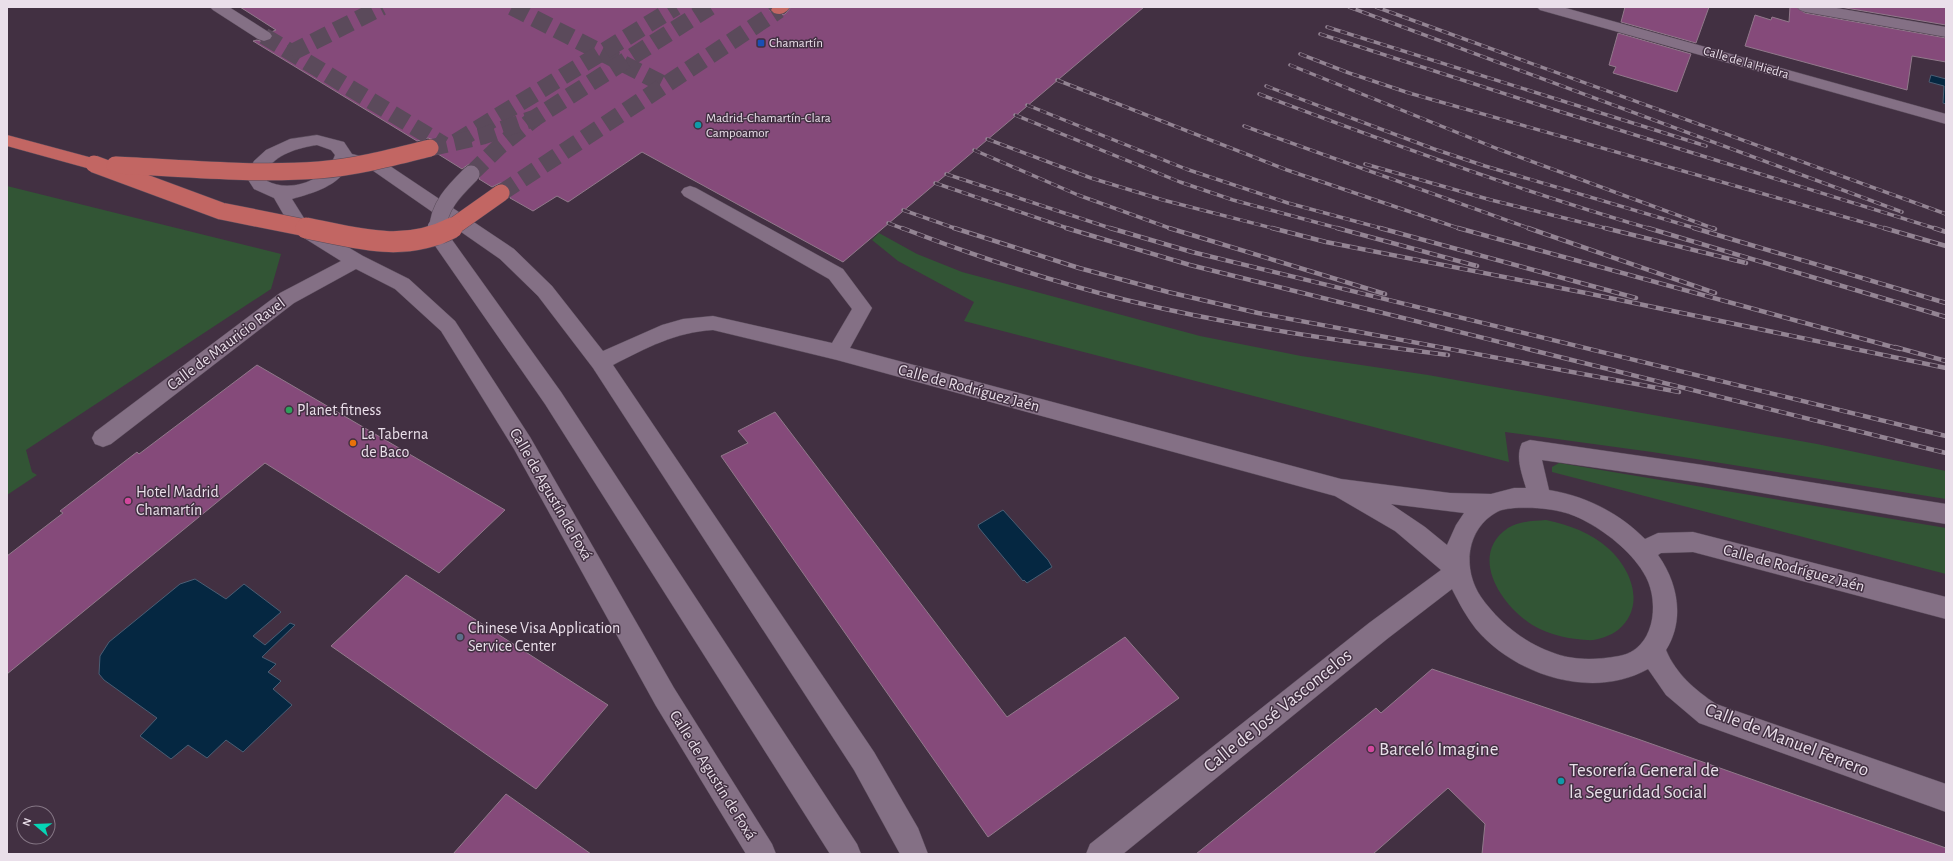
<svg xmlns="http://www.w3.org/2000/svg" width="1953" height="861" viewBox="0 0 1953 861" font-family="'Alegreya Sans',sans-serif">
<rect width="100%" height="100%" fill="#423042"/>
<g fill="#325535">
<polygon points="7,186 281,254 271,289 26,450 32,472 37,475 7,495"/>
<polygon points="879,233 917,254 962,272 1200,336 1301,356 1428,375 1817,444 1946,471 1946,499 1652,452 1505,432 1509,462 964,321 974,302 898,261 872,240"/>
<polygon points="1559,463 1946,528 1946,574 1552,472 1552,467"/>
<path d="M1546,520C1569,525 1590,532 1609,549C1632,570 1646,607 1618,630C1610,636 1597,641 1587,640C1570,639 1555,636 1540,629C1506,613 1465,557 1508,528C1519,521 1533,521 1546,520Z"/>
</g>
<g fill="#052741" stroke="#4a5e74">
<polygon points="1931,75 1946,79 1946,104 1943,103 1944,86 1929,82"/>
<polygon points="1003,510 1048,560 1052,567 1027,583 1024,580 1023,581 979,528 978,525"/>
<polygon points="195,579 226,599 244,584 281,612 253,636 265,645 290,623 295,625 262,657 276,664 268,672 281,681 273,689 292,705 243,752 226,740 207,758 188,745 171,759 140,736 157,718 104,680 99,674 100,656 109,642 180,584"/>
</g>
<g fill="#854a7a" stroke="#91798b">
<polygon points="240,7 771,7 770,11 774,14 779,15 785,14 791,7 1144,7 843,262 642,152 568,202 557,196 533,211 510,198 511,192 506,184 500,183 492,187 479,179 481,172 478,167 469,164 462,169 438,154 440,146 437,141 428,138 417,141 253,41 257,40 264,42 270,40 273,37 271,32 276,30"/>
<polygon points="1625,7 1709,7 1696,43 1621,22"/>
<polygon points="1790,7 1796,7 1805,13 1946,38 1946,62 1912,56 1907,90 1745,46 1755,15 1771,20 1772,17 1789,22"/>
<polygon points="1840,7 1946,7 1946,25"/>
<polygon points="1618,33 1691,54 1677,92 1613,73 1616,67 1609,65"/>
<polygon points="257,365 505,510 439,573 265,463 7,674 7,556 63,513 60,511 137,452 139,454"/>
<polygon points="775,412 1007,717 1125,637 1179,698 988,837 721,456 748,443 738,431"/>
<polygon points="406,575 608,705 536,789 331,646"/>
<polygon points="1432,669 1635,738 1946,848 1946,854 1482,854 1485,824 1448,788 1373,854 1196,854 1376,708 1381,713"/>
<polygon points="506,794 591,854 453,854"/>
</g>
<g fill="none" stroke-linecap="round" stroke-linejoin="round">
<g stroke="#5b4a5b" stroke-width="17" stroke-dasharray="17 8" stroke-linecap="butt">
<polyline points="512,7 665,85"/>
<polyline points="264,36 444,145"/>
<polyline points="291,53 382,7"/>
<polyline points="456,142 676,7"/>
<polyline points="471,174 500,146 535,118"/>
</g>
<g stroke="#5b4a5b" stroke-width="17" stroke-dasharray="17 8" stroke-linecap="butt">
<polyline points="430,148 483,136 535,118 710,7"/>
<polyline points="501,193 779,10"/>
</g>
<defs>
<g id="minor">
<polygon points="210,7 229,7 270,33 272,36 270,39 264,41 258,39 213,10"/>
<polygon points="1537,7 1562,7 1946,114 1946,124 1540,10"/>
<polygon points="1797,7 1831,7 1946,27 1946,37 1805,12 1800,10"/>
<path d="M317,135L344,142L352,154L384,162L514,249L552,286L603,351L662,325L683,319L713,316L832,343L852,309L829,279L684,196L681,192L684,188L690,186L696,188L843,269L872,308L850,348L1341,479L1450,493L1491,494L1514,488H1526C1522,474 1515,457 1522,443L1530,440L1703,465L1946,504V524L1703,483L1542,460L1549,490C1586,496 1619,513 1645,539L1658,533L1693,532L1946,597V619L1693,552L1661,553L1658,555C1678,583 1685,620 1666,650C1676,674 1695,690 1716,704L1946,784V812L1699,723L1666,695L1648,669C1593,700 1516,676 1476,629C1466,616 1459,603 1452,589L1387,639L1123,854H1086L1090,844L1369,623L1441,570L1395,531L1335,496L837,360L713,330C676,332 646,348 613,365L874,752L918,828L928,854H900L854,770L593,368L538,296L500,259L372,170L349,165C339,186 313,193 292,199L307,223L363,256L409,279L455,321L530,437L674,688L772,844L776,854H746L656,706L514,449L441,331L395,289L356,269L294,303L111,444L103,447L95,444L92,438L95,432L280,293L341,261L293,231L274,198L254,189L247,178L248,172L254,161L266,150L290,139ZM317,145L331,150L335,155C326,181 290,193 267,181L266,172C275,154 298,148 317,145ZM1391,504L1464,513L1456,525L1447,545L1425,527ZM1514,508C1539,507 1565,509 1587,522C1609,534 1634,554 1646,577C1660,604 1654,650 1619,656C1596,660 1573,661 1551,652C1523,642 1498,621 1481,597C1462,569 1466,529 1497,512C1502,509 1508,509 1514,508Z"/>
<polygon points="438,229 445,230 561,392 857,844 861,854 830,854 545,404 431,240 429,235 431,230"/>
</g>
<g id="major">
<path d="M773,7H790C785,14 781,15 774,13L771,10Z"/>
<polygon points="7,135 100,160 103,164 100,168 94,170 7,146"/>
</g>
</defs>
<use href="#minor" stroke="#5a4c5b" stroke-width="1"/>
<use href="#major" stroke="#5a4c5b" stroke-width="1"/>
<use href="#minor" fill="#847085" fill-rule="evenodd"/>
<use href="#major" fill="#c26663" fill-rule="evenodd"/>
<defs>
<g id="rail-far1">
<polyline points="1349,7 1902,212"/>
<polyline points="1376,7 1946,214"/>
<polyline points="1327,27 1706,146"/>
<polyline points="1320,34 1555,110 1937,229"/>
<polyline points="1300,54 1349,73 1409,93 1887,229"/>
<polyline points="1290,65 1498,149 1715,229"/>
<polyline points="1057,80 1287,170 1461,229"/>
<polyline points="1266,86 1434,149 1485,166 1698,229"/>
<path d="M1259,94C1388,143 1518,190 1651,229"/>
<polyline points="1027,105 1186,169 1288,203 1384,229"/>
<polyline points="1015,115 1180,182 1233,200 1341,229"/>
<polyline points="1244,126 1531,229"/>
<polyline points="987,139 1091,178 1163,200 1276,229"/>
<polyline points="974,150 1078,195 1172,229"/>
<polyline points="1365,164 1491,200 1609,229"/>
<polyline points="946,174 1113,229"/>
<polyline points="935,183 1070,229"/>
<polyline points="903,210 957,229"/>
<polyline points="888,223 904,229"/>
</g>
<g id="rail">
<path d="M902,228C975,256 1050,281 1126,300C1232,326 1340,341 1448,355"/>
<polyline points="954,228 1079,268 1168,292 1258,313 1679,392"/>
<polyline points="1066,228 1190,265 1946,453"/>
<polyline points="1110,228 1192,252 1946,436"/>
<polyline points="1169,228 1385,294"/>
<polyline points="1272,228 1326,242 1586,293 1946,368"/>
<polyline points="1337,228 1477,266"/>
<polyline points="1380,228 1636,298"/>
<polyline points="1458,228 1900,349"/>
<polyline points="1528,228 1715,293"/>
<polyline points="1605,228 1746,263"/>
<polyline points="1648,228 1946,317"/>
<polyline points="1694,228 1946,303"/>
<polyline points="1713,228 1715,229"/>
<polyline points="1884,228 1946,246"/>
<polyline points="1934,228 1946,232"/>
<polyline points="1895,347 1946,361"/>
</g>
</defs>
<use href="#rail-far1" stroke="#938493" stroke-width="3.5"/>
<use href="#rail" stroke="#938493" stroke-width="4.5"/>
<use href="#rail-far1" stroke="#423042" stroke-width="2.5" stroke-dasharray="7" stroke-linecap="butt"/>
<use href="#rail" stroke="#423042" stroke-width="3" stroke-dasharray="8" stroke-linecap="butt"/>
<defs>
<path id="minor-bridge-far1" d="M438,229C438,206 456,189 471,174"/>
<polyline id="minor-bridge" points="438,228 438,235"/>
<g id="major-bridge-far1">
<polyline points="94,164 221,211 311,229"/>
<path d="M115,165C183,168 252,175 319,170C357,167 394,157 430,148"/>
<polyline points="450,229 501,193"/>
</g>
<path id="major-bridge" d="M306,228C357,238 403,253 452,228"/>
</defs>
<use href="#minor-bridge-far1" stroke="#5a4c5b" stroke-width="18" stroke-linecap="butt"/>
<use href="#minor-bridge" stroke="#5a4c5b" stroke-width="22" stroke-linecap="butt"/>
<use href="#major-bridge-far1" stroke="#5a4c5b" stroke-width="18" stroke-linecap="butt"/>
<use href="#major-bridge" stroke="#5a4c5b" stroke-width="22" stroke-linecap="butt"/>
<use href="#minor-bridge-far1" stroke="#847085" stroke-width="17"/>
<use href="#minor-bridge" stroke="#847085" stroke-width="21"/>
<use href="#major-bridge-far1" stroke="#c26663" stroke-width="17"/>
<use href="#major-bridge" stroke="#c26663" stroke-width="21"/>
</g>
<rect fill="#1a4fb4" stroke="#423042" stroke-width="1.5" x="757" y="39" width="8" height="8" rx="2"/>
<g fill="#0f9aa8" stroke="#423042" stroke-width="1.5">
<circle cx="698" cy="125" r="4"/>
<circle cx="1561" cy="781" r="4"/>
</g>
<circle fill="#2e9e5b" stroke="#423042" stroke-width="1.5" cx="289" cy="410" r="4"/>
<circle fill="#e8710a" stroke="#423042" stroke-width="1.5" cx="353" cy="443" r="4"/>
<g fill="#d1479c" stroke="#423042" stroke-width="1.5">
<circle cx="128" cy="501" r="4"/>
<circle cx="1371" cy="749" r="4"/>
</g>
<circle fill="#5c6f8a" stroke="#423042" stroke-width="1.5" cx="460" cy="637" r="4"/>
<g text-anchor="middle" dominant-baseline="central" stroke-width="3" stroke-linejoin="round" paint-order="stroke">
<g font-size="13" fill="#eadfea" stroke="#423042" text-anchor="start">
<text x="769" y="43">Chamartín</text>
<text x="706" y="118">Madrid-Chamartín-Clara<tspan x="706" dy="15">Campoamor</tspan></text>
</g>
<g font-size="13" fill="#eadfea" stroke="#423042">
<text transform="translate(1746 63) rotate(16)">Calle de la Hiedra</text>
</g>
<g font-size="16" fill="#eadfea" stroke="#423042">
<text transform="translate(226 344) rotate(-37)">Calle de Mauricio Ravel</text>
<text transform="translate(969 388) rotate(15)">Calle de Rodríguez Jaén</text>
<text transform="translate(551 494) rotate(60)">Calle de Agustín de Foxá</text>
<text transform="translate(1794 568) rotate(15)">Calle de Rodríguez Jaén</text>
<text transform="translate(713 775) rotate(58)">Calle de Agustín de Foxá</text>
</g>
<g font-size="16" fill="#eadfea" stroke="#423042" text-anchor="start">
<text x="297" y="410">Planet fitness</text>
<text x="361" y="434">La Taberna<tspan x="361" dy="18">de Baco</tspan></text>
<text x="136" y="492">Hotel Madrid<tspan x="136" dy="18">Chamartín</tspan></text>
<text x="468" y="628">Chinese Visa Application<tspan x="468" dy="18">Service Center</tspan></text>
</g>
<g font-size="19" fill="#eadfea" stroke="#423042">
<text transform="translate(1278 711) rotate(-39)">Calle de José Vasconcelos</text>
<text transform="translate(1787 740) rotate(21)">Calle de Manuel Ferrero</text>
</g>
<g font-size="19" fill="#eadfea" stroke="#423042" text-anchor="start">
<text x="1379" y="749">Barceló Imagine</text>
<text x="1569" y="770">Tesorería General de<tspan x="1569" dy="22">la Seguridad Social</tspan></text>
</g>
</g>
<rect width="1953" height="861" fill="none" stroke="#eadfea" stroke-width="16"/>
<g transform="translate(36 825) rotate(289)"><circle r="19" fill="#423042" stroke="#857685"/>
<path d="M0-3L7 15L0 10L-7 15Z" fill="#06d5b6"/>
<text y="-6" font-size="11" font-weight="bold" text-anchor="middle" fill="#eadfea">N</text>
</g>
</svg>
